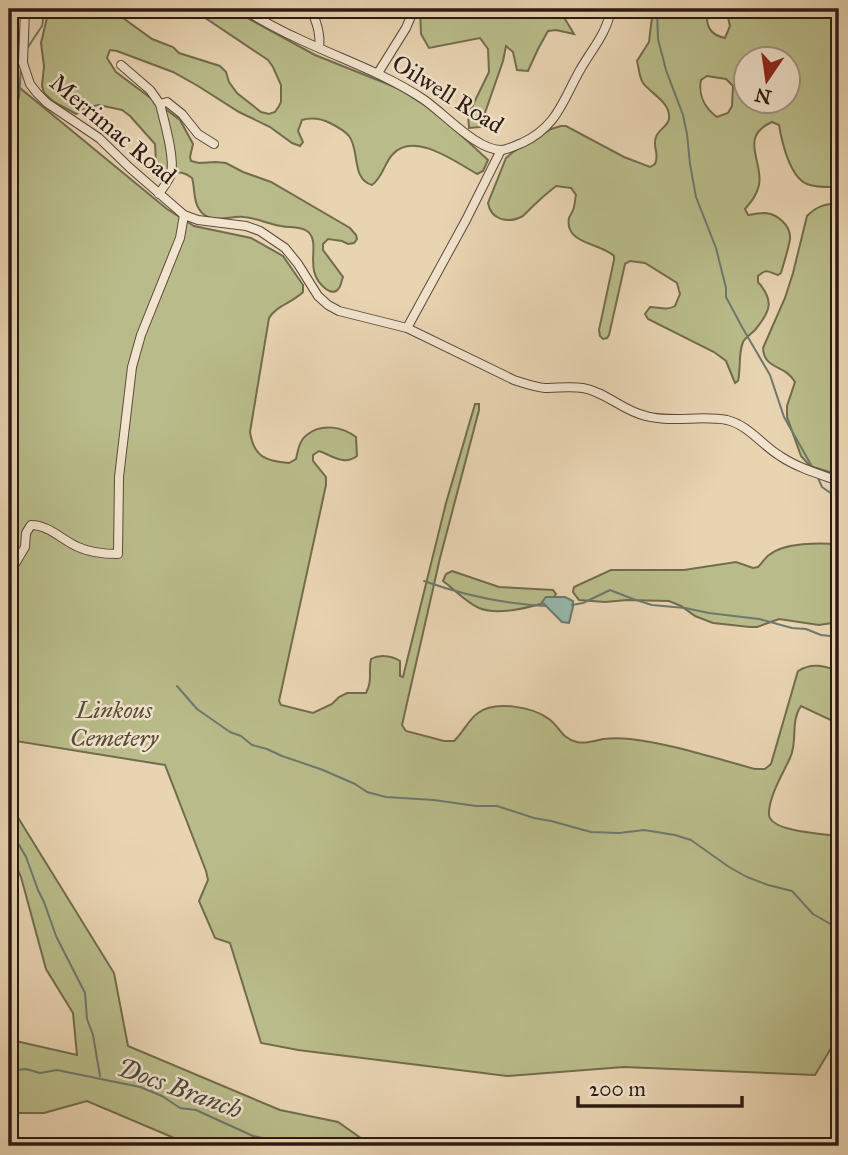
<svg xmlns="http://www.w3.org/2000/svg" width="848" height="1155" viewBox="0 0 848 1155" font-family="'IM FELL Great Primer',serif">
<rect width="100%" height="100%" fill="#e9d4b2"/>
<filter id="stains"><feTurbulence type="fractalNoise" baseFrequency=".00286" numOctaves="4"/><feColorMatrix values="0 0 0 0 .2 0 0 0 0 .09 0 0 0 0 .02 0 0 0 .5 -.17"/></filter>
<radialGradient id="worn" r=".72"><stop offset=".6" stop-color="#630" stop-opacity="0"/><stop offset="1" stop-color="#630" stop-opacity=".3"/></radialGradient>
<g fill="#b9bc8a" stroke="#726c4e" stroke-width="2" fill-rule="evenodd">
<path d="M49,9H65L73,17L97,13L123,18L152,39L173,47L179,53L220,66L226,72L229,82L237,93L261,112L269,114L275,112L279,106L281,102V85L273,67L268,60L192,9H231L315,55L400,89L437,113L488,160L483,171L477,174C456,162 414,131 393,154C384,163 383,177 372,185C351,179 360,150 349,136C344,130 336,126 330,123C320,118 312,117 302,120L298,131L303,142L300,146L292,143L270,127L239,112L198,86L173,72L117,51L110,50L107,58L116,72L180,120L193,144L190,157L191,161L199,163L216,162L226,163L243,172L271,182L350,228L356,235L357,239L354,243L348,244L342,241L328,239L323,244V250L343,277C341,282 341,289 336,291C332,293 329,291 326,289C301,270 323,243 307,231C298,226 290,228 281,226C268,224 257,218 244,217C230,215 209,226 199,209C193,201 195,187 192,178C178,167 173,177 160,172L156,162L155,144L130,116L122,110L99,105L89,107L76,114L54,102L44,93L42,86L44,66L41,43Z"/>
<polygon points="420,9 559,9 574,34 556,30 548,31 538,49 528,71 517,70 513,52 506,46 503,61 480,127 469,128 468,115 489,72 488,49 480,38 429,48 421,34"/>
<path d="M653,9H710L707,12C706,26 710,35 725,38L730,26L726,9H839V171L836,182L830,187C823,187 814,187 807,184C790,177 782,143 779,125L772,122C738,137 764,162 759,185C757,195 751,202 745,209L748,215C754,214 760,213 765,213C778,214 791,226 790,239C788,251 784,262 781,273L778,275C768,272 767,268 758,276V282C775,301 770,312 755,330C751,334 745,338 743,342C738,354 741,369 738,381L735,383L726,361L714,352L648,319L645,314L650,307C659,307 666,311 675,306L680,294L677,283L645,263L630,261L625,264L609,335L607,338L603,339L600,336L599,330L614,260V256C601,243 564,244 569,218C570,216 574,209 574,207C575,203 575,199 576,195L571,188L556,186C547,193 539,200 531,208C530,209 524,215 523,216C508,224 491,220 488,203L506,158L513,152L551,129L561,126H566L624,157L650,167L655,164C660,153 652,148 656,137C658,130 668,126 669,119C671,102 651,94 643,83C639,77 639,68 637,61L649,42ZM746,60H788V102H746ZM707,76L726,79L733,86L732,106L728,113L717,117C705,108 698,95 701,80Z"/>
<path d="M9,79L167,209L194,226L251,238L283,256L303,285V292C292,303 277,305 269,318L250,432C254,457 265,461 289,463L296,459C298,450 300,439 308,434C322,423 343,427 356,437L357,456C344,466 333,456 319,451L313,455V461L326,477V485L279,701L281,705L313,713L332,704L339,697L347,693H366C373,680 368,672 371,659C380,654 392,656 400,661V676L403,677L446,503L475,404H479V410L440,558L402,725L406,731L444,741H454C463,733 468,720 478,713C495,700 533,707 549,719C560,727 562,739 577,742C586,744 594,741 603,739C612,738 621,738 630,739C672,744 714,758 755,769H765L771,764L798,671C812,662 824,666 839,671V724L801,706C790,721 798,742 790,758C783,773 768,798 769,815C771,832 825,834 839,836V1035L815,1075L624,1067L507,1076L298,1050L261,1043L230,943L215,938L199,901L208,880L206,871L165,765L9,740Z"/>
<path d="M839,203V475L810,466L801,456L787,417V406L795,382C785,364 764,370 763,348L785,298L793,273L807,216C817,206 825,204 839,203Z"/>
<path d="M839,544V622L819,625L779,619L757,627H750L713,623L695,616L681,606L669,601L627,600L605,602L579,600L573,592L574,587L611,570H684L736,562L753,568L758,567C762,563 765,558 769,555C785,542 819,543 839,544Z"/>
<path d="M452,571L499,587L553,590L556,594L551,601C531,607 499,616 479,608C466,602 455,590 443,581L446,574Z"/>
<polygon points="9,803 114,973 128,1046 280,1110 338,1122 372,1146 193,1146 87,1101 44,1113 9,1113 9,1045 16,1041 77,1055 73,1013 46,969 21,877 9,851"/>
</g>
<polygon fill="#97b8ad" stroke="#6c796f" stroke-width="2" points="546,597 565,597 573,601 573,607 569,623 562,622 542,602"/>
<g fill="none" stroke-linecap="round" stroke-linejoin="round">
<g stroke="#6c796f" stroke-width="2">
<polyline points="657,9 658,39 666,70 683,115 687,134 690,164 696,197 716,248 726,288 726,297 742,327 770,375 784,417 814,470"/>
<polyline points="28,47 42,26 45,9"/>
<polyline points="9,150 11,126 19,97 21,68"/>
<polyline points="818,478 822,487 839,499"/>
<path d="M424,581C463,595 504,604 546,606"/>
<polyline points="572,605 583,603 610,590 633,599 652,605 685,608 709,613 759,619 792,628 806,629 821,635 839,637"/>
<polyline points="177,686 197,709 230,732 241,736 252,745 267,749 282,756 323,770 355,784 367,792 386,797 434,800 476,806 497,806 534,818 551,821 591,832 619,833 644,830 675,835 691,840 729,867 747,877 768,885 792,891 813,914 839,929"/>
<polyline points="9,832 18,843 26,857 38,890 44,902 56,936 85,993 87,1019 93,1035 100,1076"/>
<polyline points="9,1071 26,1069 40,1073 57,1070 140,1087 162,1096 180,1108 196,1110 253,1136 273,1140 289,1146"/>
</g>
<defs>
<g id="minor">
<path d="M25,9L23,63L30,84L37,93L47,103L99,138L130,168L184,215L198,220L246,226L260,231L285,248L298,264L318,296L328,305L339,311L407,328L514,380C524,383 534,387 545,388C558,388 570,386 583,388C606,392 623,411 646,416C672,423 701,415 727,420C748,425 762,445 780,456C798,468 819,474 839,481"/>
<path d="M243,9C261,20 279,30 299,39C341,59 384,73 423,99C444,113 477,151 502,150C509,149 516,145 522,143C557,127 563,100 580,70C592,49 607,33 611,9"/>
<path d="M311,9C316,21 321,34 319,47"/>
<polyline points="121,65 150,90 160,104 167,102 182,114 198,134 214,144"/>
<polyline points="378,73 406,28 414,9"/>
<path d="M159,194C163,187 169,181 171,174C175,157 164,121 160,104"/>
<polyline points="407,328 466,220 501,150"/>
<path d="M9,574L25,547L26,533L31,525C49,525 62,540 78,547C91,553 103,554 118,554L119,477L132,367L141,335L180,238L184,215"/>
</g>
</defs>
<use href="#minor" stroke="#5b493a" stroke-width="10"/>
<use href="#minor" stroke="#f1e3cd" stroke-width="8"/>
</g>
<g text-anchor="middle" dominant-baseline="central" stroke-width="5" stroke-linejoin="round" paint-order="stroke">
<g font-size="24" fill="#2c1b12" stroke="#f1e3cd">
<text transform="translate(448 94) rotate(32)">Oilwell Road</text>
<text transform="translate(113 129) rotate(40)">Merrimac Road</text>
</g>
<g font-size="24" font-style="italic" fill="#564b36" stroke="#f1e3cd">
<text x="114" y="710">Linkous<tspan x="114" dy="28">Cemetery</tspan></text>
</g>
<g font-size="26" font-style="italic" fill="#4c4a40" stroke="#f1e3cd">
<text transform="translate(180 1088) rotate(20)">Docs Branch</text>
</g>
</g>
<rect width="848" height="1155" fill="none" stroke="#e9d4b2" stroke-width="35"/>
<rect x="10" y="10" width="827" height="1134" fill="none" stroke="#2c1b12" stroke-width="3.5"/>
<rect x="18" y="18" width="813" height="1120" fill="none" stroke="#2c1b12" stroke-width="2"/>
<g transform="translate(767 80) rotate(193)"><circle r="33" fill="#f1e3cd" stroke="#a29382" stroke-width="2"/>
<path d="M0-5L12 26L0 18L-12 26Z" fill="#8f2418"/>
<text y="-10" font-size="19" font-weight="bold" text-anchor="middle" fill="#2c1b12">N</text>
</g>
<path d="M578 1096v10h164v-10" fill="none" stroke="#2c1b12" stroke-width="3.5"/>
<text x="589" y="1096" font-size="21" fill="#2c1b12" stroke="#f1e3cd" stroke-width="5" paint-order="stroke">200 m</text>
<rect width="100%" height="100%" filter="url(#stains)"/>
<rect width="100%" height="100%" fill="url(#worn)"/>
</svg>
